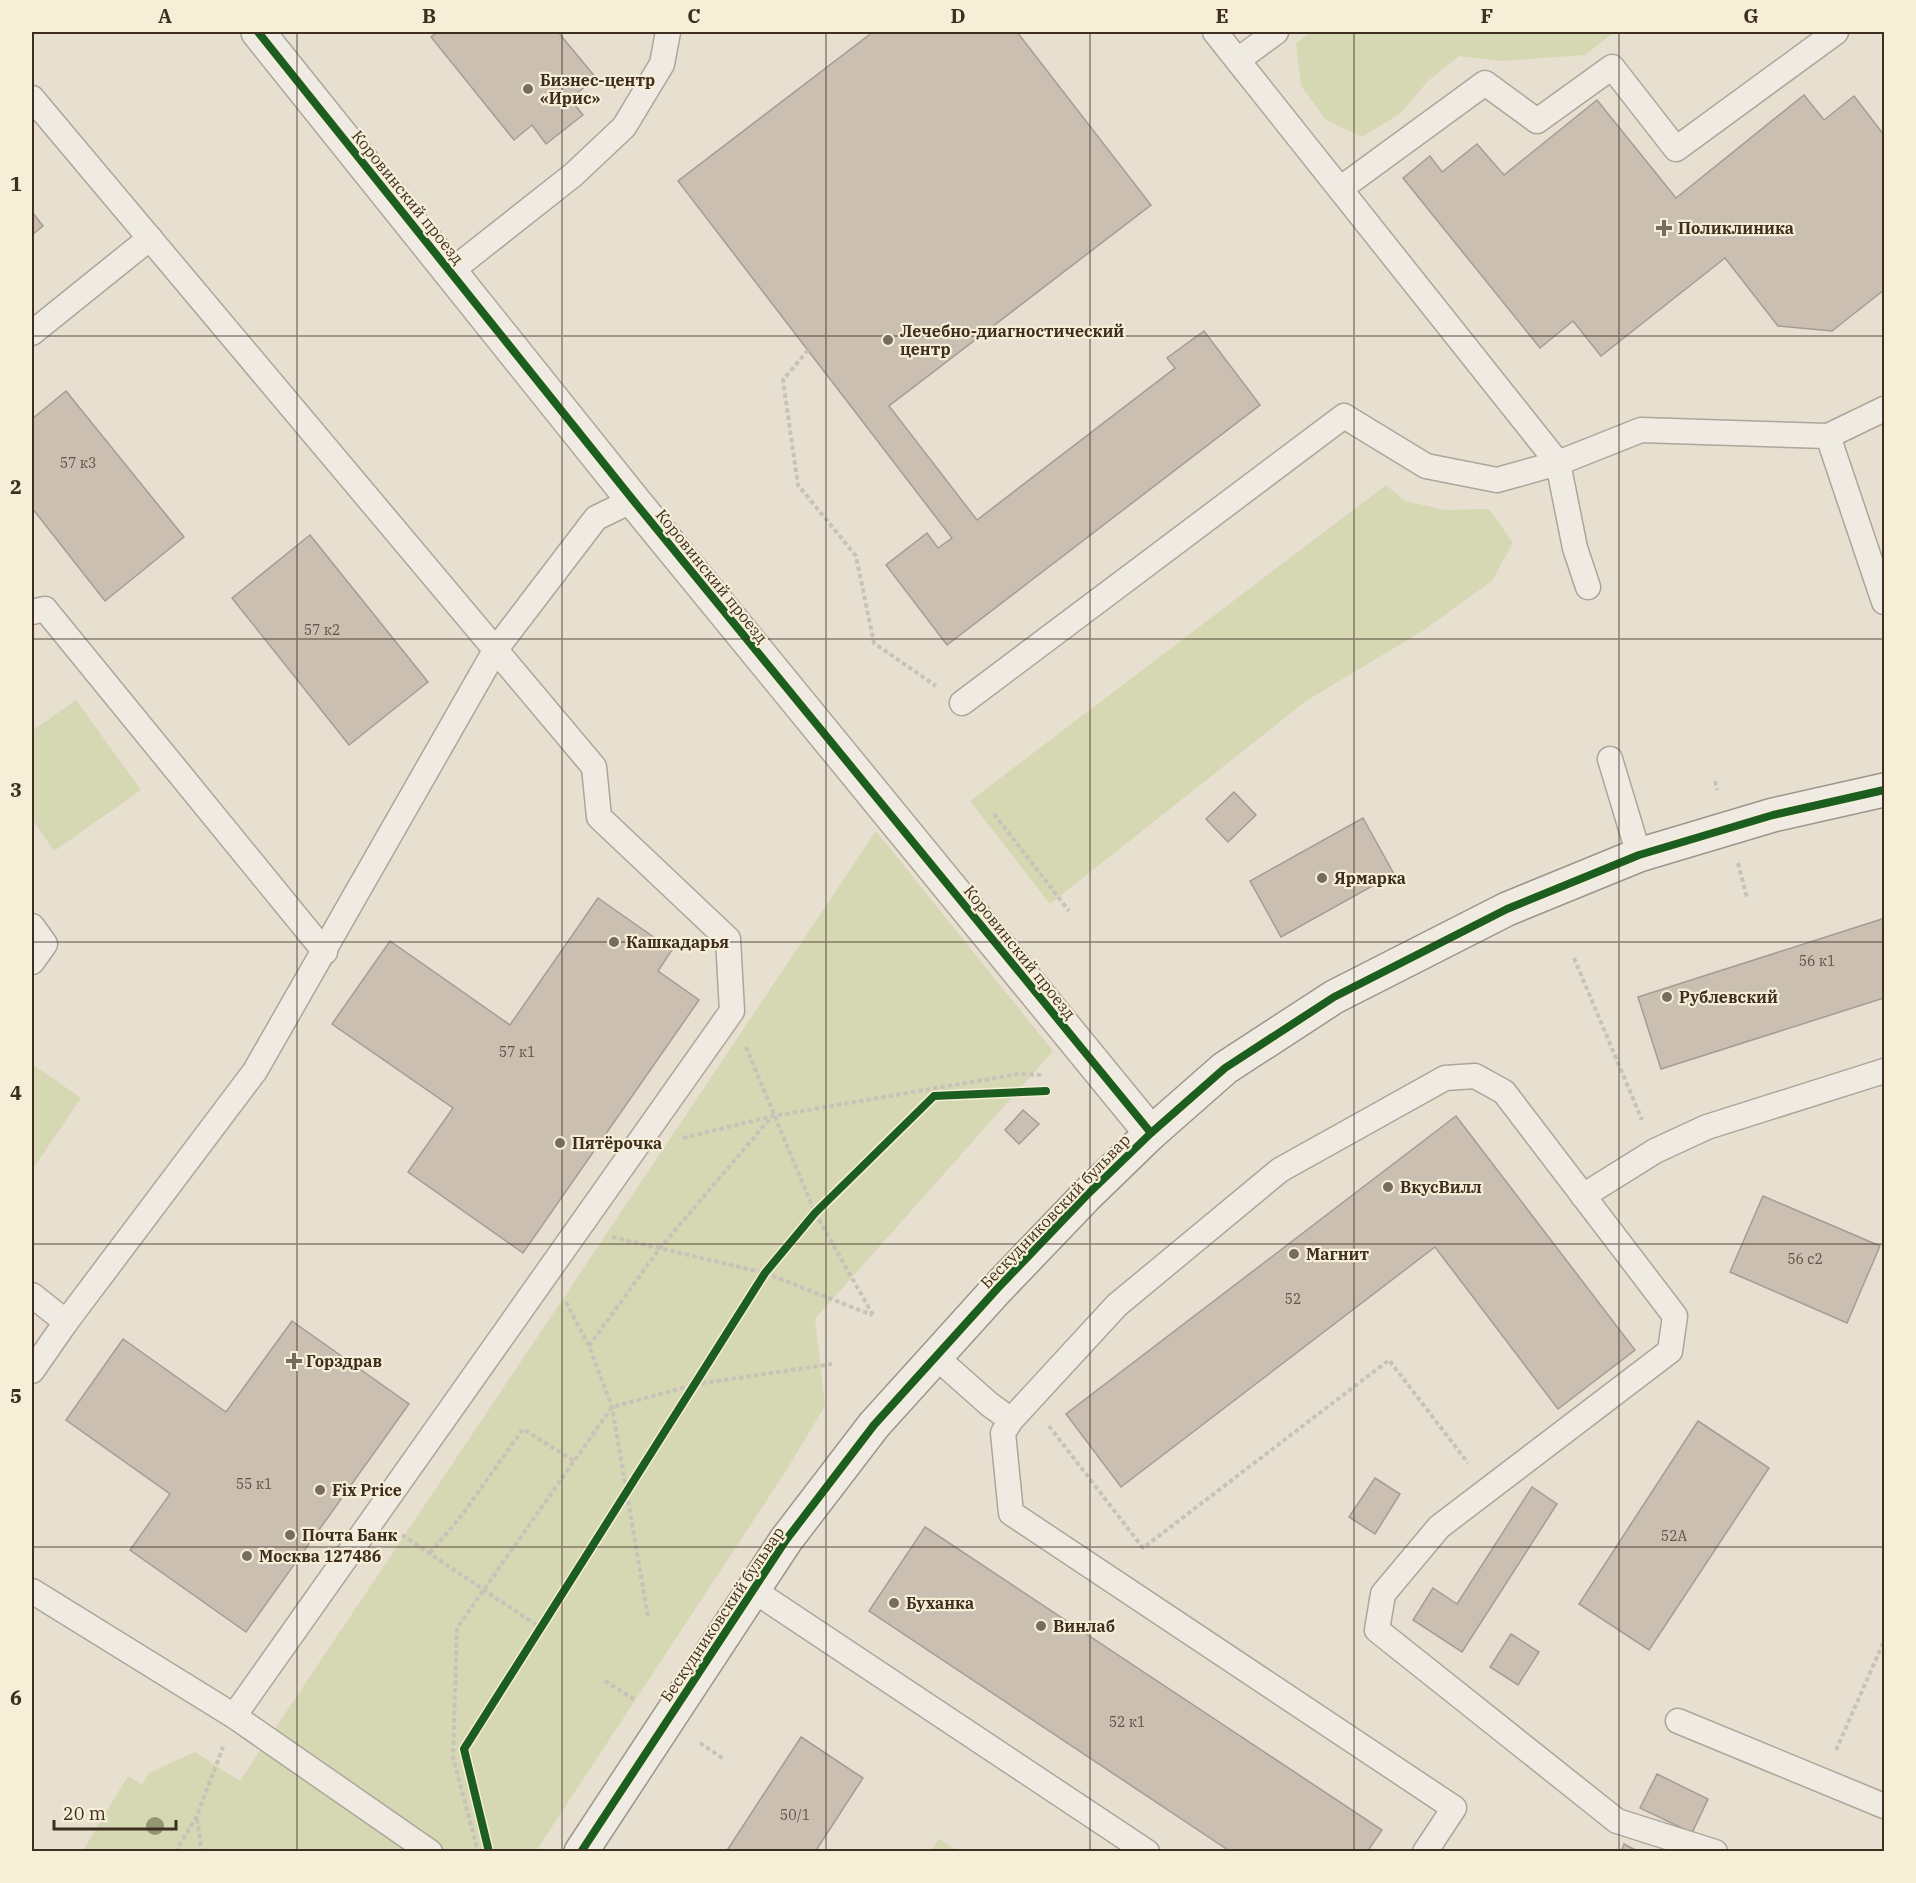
<svg xmlns="http://www.w3.org/2000/svg" width="1916" height="1883" viewBox="0 0 1916 1883" font-family="'IBM Plex Serif',serif">
<rect width="100%" height="100%" fill="#e7e0d1"/>
<g fill="#d6d7b3">
<polygon points="1310,32 1615,32 1585,55 1501,61 1459,56 1427,82 1401,113 1362,137 1326,120 1301,86 1296,44"/>
<polygon points="1386,485 1405,501 1445,510 1489,509 1513,543 1492,581 1424,630 1306,701 1050,904 970,801"/>
<polygon points="76,700 141,790 54,851 32,819 32,731"/>
<polygon points="876,831 1053,1051 815,1319 825,1406 786,1471 536,1851 82,1852 128,1776 142,1785 149,1773 195,1752 240,1781"/>
<polygon points="32,1064 81,1098 32,1170"/>
<polygon points="939,1839 958,1851 931,1851"/>
</g>
<g fill="#cbbfb2" stroke="#a89c90" stroke-width="1.5">
<polygon points="438,32 558,32 596,78 570,99 583,115 546,144 532,125 514,140 431,37"/>
<polygon points="873,32 1017,32 1151,205 889,406 977,520 1175,368 1167,358 1204,331 1260,405 947,645 886,565 927,533 938,548 952,538 678,181"/>
<polygon points="1804,95 1824,120 1854,96 1884,135 1884,290 1832,331 1778,326 1725,258 1601,356 1573,321 1540,348 1403,178 1430,156 1442,172 1477,144 1504,175 1597,100 1676,198"/>
<polygon points="32,212 43,226 32,235"/>
<polygon points="66,391 184,537 105,601 32,508 32,419"/>
<polygon points="310,535 428,682 349,745 232,598"/>
<polygon points="1234,792 1256,815 1228,842 1206,819"/>
<polygon points="1363,818 1394,874 1281,937 1250,881"/>
<polygon points="598,898 672,950 658,971 699,1000 523,1253 408,1172 453,1108 332,1024 390,941 510,1025"/>
<polygon points="1882,919 1884,925 1884,998 1661,1069 1638,997"/>
<polygon points="1023,1110 1039,1124 1019,1144 1005,1130"/>
<polygon points="1456,1116 1635,1350 1558,1409 1435,1247 1121,1487 1066,1414"/>
<polygon points="1763,1196 1880,1246 1847,1323 1730,1272"/>
<polygon points="292,1321 409,1404 246,1632 130,1550 170,1494 66,1420 123,1339 226,1412"/>
<polygon points="1698,1421 1769,1468 1649,1650 1579,1604"/>
<polygon points="1375,1478 1400,1494 1375,1534 1349,1517"/>
<polygon points="1532,1487 1557,1504 1462,1652 1413,1620 1433,1588 1457,1604"/>
<polygon points="925,1527 1382,1830 1367,1852 1231,1852 869,1611"/>
<polygon points="1511,1634 1539,1652 1518,1685 1490,1667"/>
<polygon points="801,1737 863,1778 815,1852 726,1852"/>
<polygon points="1657,1774 1708,1799 1692,1833 1640,1808"/>
<polygon points="1624,1844 1639,1852 1621,1852"/>
</g>
<g fill="none" stroke-linecap="round" stroke-linejoin="round">
<defs>
<g id="lane">
<polyline points="1215,32 1558,463 1575,548 1588,587"/>
<polyline points="1238,60 1276,32"/>
<polyline points="32,98 594,767 599,817 728,939 732,1011 234,1716"/>
<polyline points="1340,189 1485,83 1537,121 1612,67 1676,149 1836,32"/>
<polyline points="450,272 573,175 624,127 662,64 668,32"/>
<polyline points="32,333 150,238"/>
<polyline points="1828,436 1884,602"/>
<polyline points="32,612 45,609 325,952"/>
<polyline points="962,703 1344,416 1426,466 1497,480 1558,463 1641,430 1828,436 1884,409"/>
<polyline points="1610,759 1639,855"/>
<polyline points="32,926 45,944 32,962"/>
<polyline points="1583,1196 1655,1151 1707,1127 1884,1071"/>
<polyline points="32,1295 66,1322"/>
<polyline points="936,1357 989,1404 1011,1420"/>
<polyline points="32,1371 66,1322 255,1071 496,649 596,518 633,500"/>
<polyline points="753,1590 1147,1852"/>
<polyline points="32,1591 234,1716 430,1852"/>
<polyline points="1678,1721 1884,1806"/>
<polyline points="1425,1852 1454,1808 1011,1513 1003,1433 1011,1420 1117,1305 1280,1170 1445,1078 1475,1076 1504,1092 1675,1316 1670,1351 1439,1527 1383,1594 1377,1630 1617,1821 1715,1852"/>
</g>
<polyline id="street" points="258,32 633,500 1151,1133"/>
<polyline id="secondary" points="581,1852 786,1540 874,1425 997,1289 1086,1196 1151,1133 1225,1068 1334,997 1507,909 1639,855 1773,815 1884,790"/>
</defs>
<use href="#lane" stroke="#ada599" stroke-width="27"/>
<use href="#street" stroke="#ada599" stroke-width="36"/>
<use href="#secondary" stroke="#9c958a" stroke-width="36"/>
<g stroke="#c8c2b9" stroke-width="4" stroke-dasharray="4.5 3" stroke-linecap="butt">
<polyline points="808,350 783,380 798,485 856,556 874,643 936,686"/>
<polyline points="1715,781 1717,790"/>
<polyline points="994,814 1069,911"/>
<polyline points="1738,863 1747,898"/>
<polyline points="1574,958 1642,1120"/>
<polyline points="746,1047 815,1213 873,1315"/>
<polyline points="683,1138 773,1116 1018,1074 1042,1075"/>
<polyline points="612,1237 765,1273 872,1315"/>
<polyline points="566,1302 589,1346 612,1407 648,1617"/>
<polyline points="589,1346 660,1248 772,1116"/>
<polyline points="1049,1426 1143,1548 1389,1360 1468,1463"/>
<polyline points="402,1535 541,1628"/>
<polyline points="430,1553 462,1515 523,1429 574,1461"/>
<polyline points="605,1681 635,1700"/>
<polyline points="700,1743 725,1760"/>
<polyline points="1836,1750 1884,1641"/>
<polyline points="197,1819 202,1852"/>
<polyline points="175,1852 196,1818 223,1747"/>
<polyline points="482,1852 477,1848 453,1757 457,1628 612,1407 697,1384 832,1364"/>
</g>
<use href="#lane" stroke="#efebe3" stroke-width="24"/>
<use href="#street" stroke="#efebe3" stroke-width="33"/>
<use href="#secondary" stroke="#efebe3" stroke-width="33"/>
<defs>
<g id="cycleway">
<polyline points="258,32 633,500 1151,1133"/>
<polyline points="489,1852 464,1749 765,1273 815,1213 934,1096 1046,1091"/>
<polyline points="581,1852 786,1540 874,1425 997,1289 1086,1196 1151,1133 1225,1068 1334,997 1507,909 1639,855 1773,815 1884,790"/>
</g>
</defs>
<use href="#cycleway" stroke="#f7eed8" stroke-width="11"/>
<use href="#cycleway" stroke="#1b5e20" stroke-width="8"/>
</g>
<circle fill="#929673" cx="155" cy="1826" r="9"/>
<path fill="none" stroke="#3d2e20" stroke-width="1.5" stroke-opacity="0.55" d="M297,32V1852M562,32V1852M826,32V1852M1090,32V1852M1354,32V1852M1619,32V1852M32,336H1884M32,639H1884M32,942H1884M32,1244H1884M32,1547H1884"/>
<g fill="#786c5e" stroke="#f7eed8" stroke-width="2">
<circle cx="528" cy="89" r="6"/>
<path d="M1661 219h6v6h6v6h-6v6h-6v-6h-6v-6h6z"/>
<circle cx="888" cy="340" r="6"/>
<circle cx="1322" cy="878" r="6"/>
<circle cx="614" cy="942" r="6"/>
<circle cx="1667" cy="997" r="6"/>
<circle cx="560" cy="1143" r="6"/>
<circle cx="1388" cy="1187" r="6"/>
<circle cx="1294" cy="1254" r="6"/>
<path d="M291 1352h6v6h6v6h-6v6h-6v-6h-6v-6h6z"/>
<circle cx="320" cy="1490" r="6"/>
<circle cx="290" cy="1535" r="6"/>
<circle cx="247" cy="1556" r="6"/>
<circle cx="894" cy="1603" r="6"/>
<circle cx="1041" cy="1626" r="6"/>
</g>
<g text-anchor="middle" dominant-baseline="central" stroke-width="4.5" stroke-linejoin="round" paint-order="stroke">
<g font-size="14" fill="#605244">
<text x="78" y="463">57 к3</text>
<text x="322" y="630">57 к2</text>
<text x="1817" y="961">56 к1</text>
<text x="517" y="1052">57 к1</text>
<text x="1805" y="1259">56 с2</text>
<text x="1293" y="1299">52</text>
<text x="254" y="1484">55 к1</text>
<text x="1674" y="1536">52А</text>
<text x="1127" y="1722">52 к1</text>
<text x="795" y="1815">50/1</text>
</g>
<g font-size="16" font-weight="bold" fill="#3d2e20" stroke="#f7eed8" text-anchor="start">
<text x="540" y="80">Бизнес-центр<tspan x="540" dy="18">«Ирис»</tspan></text>
<text x="1678" y="228">Поликлиника</text>
<text x="900" y="331">Лечебно-диагностический<tspan x="900" dy="18">центр</tspan></text>
<text x="1334" y="878">Ярмарка</text>
<text x="626" y="942">Кашкадарья</text>
<text x="1679" y="997">Рублевский</text>
<text x="572" y="1143">Пятёрочка</text>
<text x="1400" y="1187">ВкусВилл</text>
<text x="1306" y="1254">Магнит</text>
<text x="306" y="1361">Горздрав</text>
<text x="332" y="1490">Fix Price</text>
<text x="302" y="1535">Почта Банк</text>
<text x="259" y="1556">Москва 127486</text>
<text x="906" y="1603">Буханка</text>
<text x="1053" y="1626">Винлаб</text>
</g>
<g font-size="16" fill="#3d2e20" stroke="#f7eed8">
<text transform="translate(408 197) rotate(51)">Коровинский проезд</text>
<text transform="translate(712 576) rotate(51)">Коровинский проезд</text>
<text transform="translate(1020 952) rotate(51)">Коровинский проезд</text>
<text transform="translate(1055 1211) rotate(-46)">Бескудниковский бульвар</text>
<text transform="translate(722 1614) rotate(-56)">Бескудниковский бульвар</text>
</g>
</g>
<rect width="1916" height="1883" fill="none" stroke="#f7eed8" stroke-width="66"/>
<path d="M54 1820v9h122v-9" fill="none" stroke="#3d2e20" stroke-width="3"/>
<text x="63" y="1820" font-size="18" fill="#3d2e20" stroke="#f7eed8" stroke-width="4.5" paint-order="stroke">20 m</text>
<rect x="33" y="33" width="1850" height="1817" fill="none" stroke="#3d2e20" stroke-width="2"/>
<g font-size="20" text-anchor="middle" font-weight="bold" fill="#3d2e20">
<text x="165" y="23">A</text>
<text x="429" y="23">B</text>
<text x="694" y="23">C</text>
<text x="958" y="23">D</text>
<text x="1222" y="23">E</text>
<text x="1487" y="23">F</text>
<text x="1751" y="23">G</text>
<text x="16" y="191">1</text>
<text x="16" y="494">2</text>
<text x="16" y="797">3</text>
<text x="16" y="1100">4</text>
<text x="16" y="1403">5</text>
<text x="16" y="1705">6</text>
</g>
</svg>
